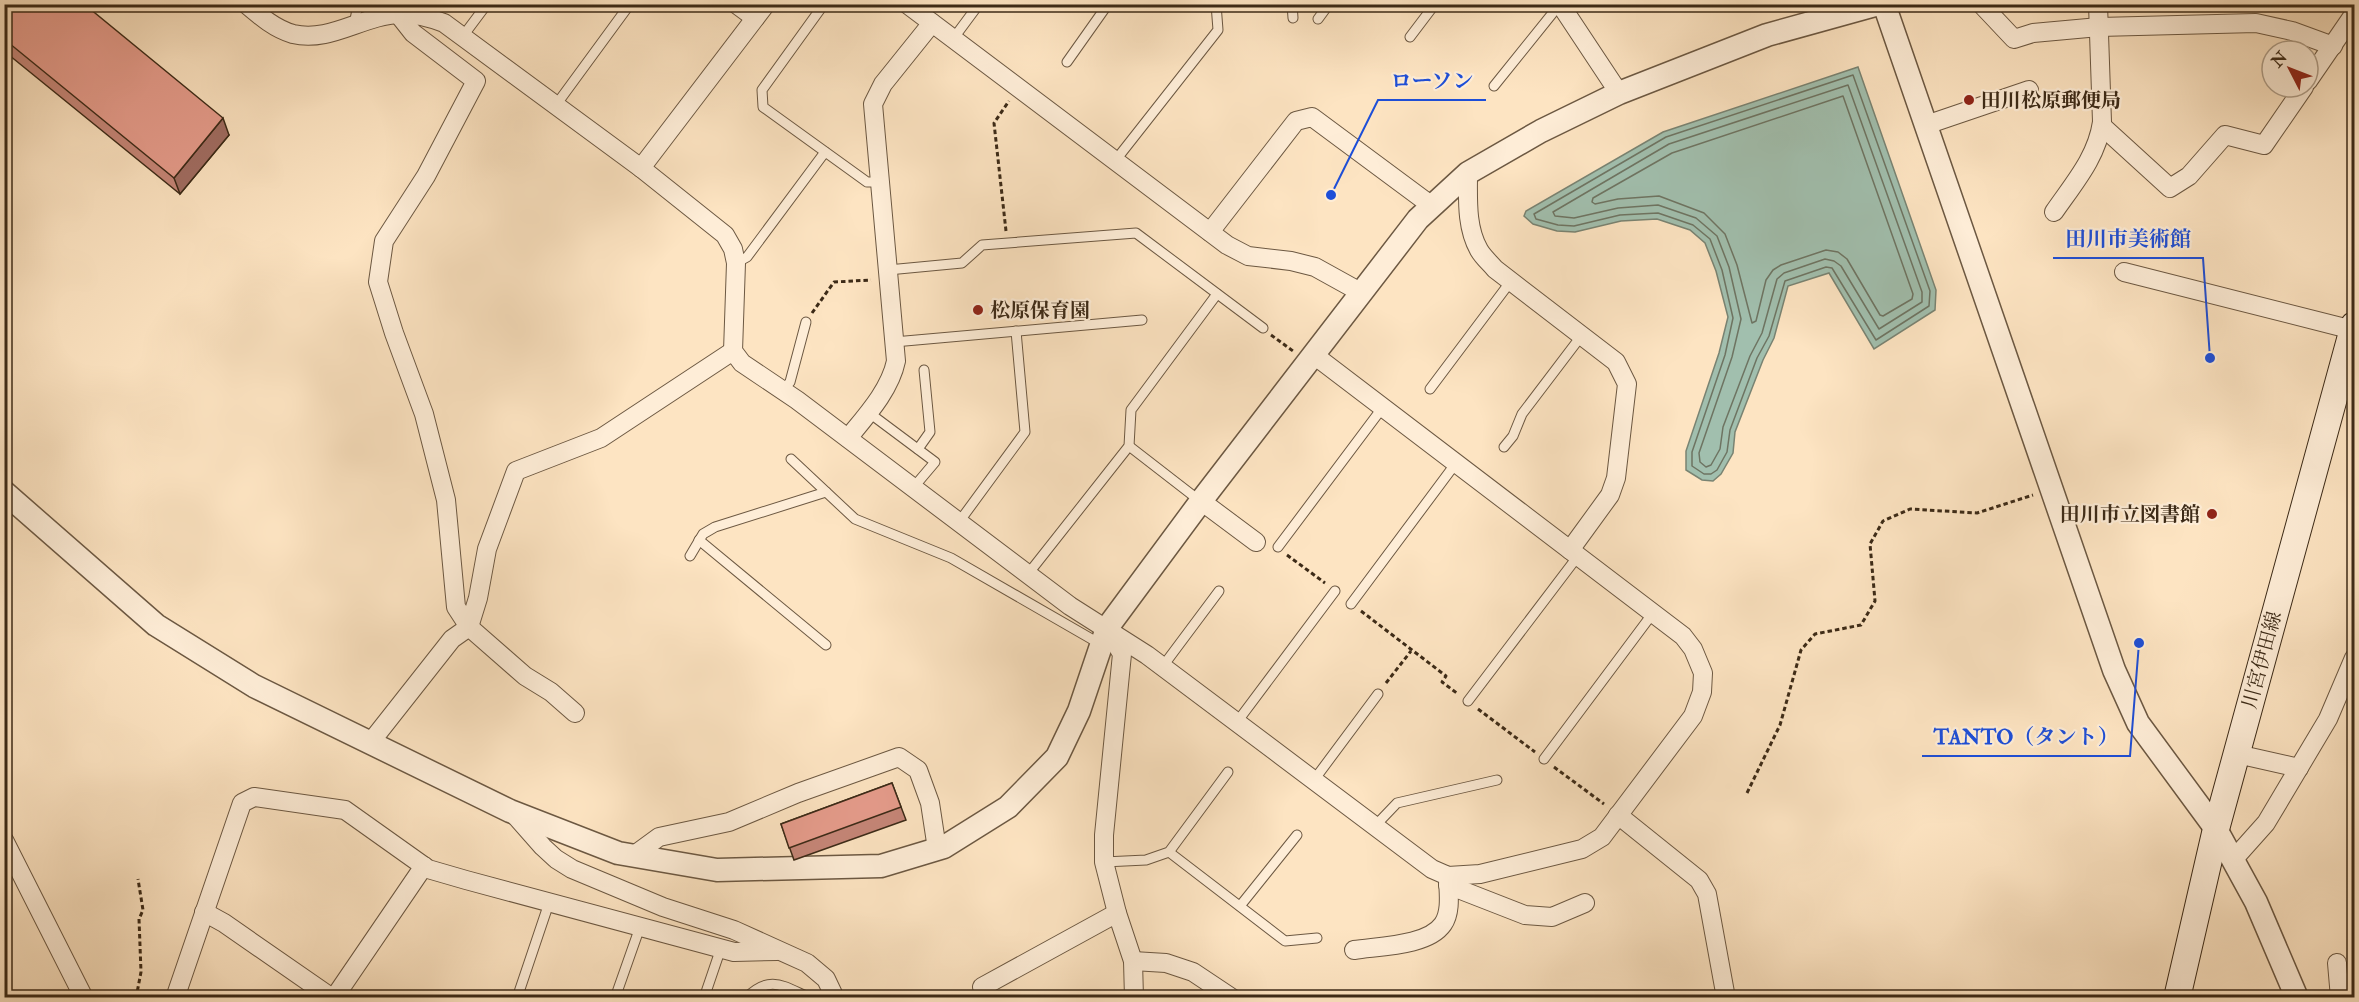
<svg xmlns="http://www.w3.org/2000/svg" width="2359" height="1002" viewBox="0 0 2359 1002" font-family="'IM FELL Double Pica','Noto Serif JP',serif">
<rect width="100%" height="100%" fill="#fde4c2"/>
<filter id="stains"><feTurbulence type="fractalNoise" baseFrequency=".00333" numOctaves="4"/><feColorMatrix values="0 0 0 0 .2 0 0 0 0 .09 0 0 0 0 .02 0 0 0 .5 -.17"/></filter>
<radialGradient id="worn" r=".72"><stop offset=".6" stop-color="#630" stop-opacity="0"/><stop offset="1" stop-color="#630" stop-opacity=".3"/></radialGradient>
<polygon fill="#a1bfae" stroke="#798372" stroke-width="1.5" points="1858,67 1936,290 1935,310 1874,349 1829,273 1788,286 1774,338 1763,360 1735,432 1733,453 1721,474 1713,481 1702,480 1686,470 1686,451 1719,353 1728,317 1716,271 1705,243 1690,230 1657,219 1621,221 1575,232 1557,231 1533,224 1524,216 1526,211 1663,132"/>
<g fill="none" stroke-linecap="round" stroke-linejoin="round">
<g stroke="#6e7462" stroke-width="1.5">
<polygon points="1853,75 1930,291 1929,306 1876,340 1832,268 1826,267 1785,281 1769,336 1757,358 1730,430 1727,452 1717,470 1711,474 1704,474 1692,466 1692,452 1725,355 1733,318 1722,270 1710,239 1693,225 1658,213 1620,215 1574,226 1558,225 1536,219 1534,214 1666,137"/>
<polygon points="1848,85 1922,292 1922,302 1879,329 1841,266 1834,261 1825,259 1784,273 1777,279 1762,333 1750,356 1723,427 1720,449 1711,465 1706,467 1700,462 1699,453 1732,357 1741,319 1729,267 1717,236 1696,218 1658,205 1618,208 1574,218 1555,216 1553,212 1669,144"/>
<polygon points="1843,96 1913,294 1912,299 1883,316 1880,315 1847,259 1838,252 1826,250 1781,265 1773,270 1766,280 1756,321 1752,323 1737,265 1725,234 1704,213 1659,196 1618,199 1595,204 1592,202 1593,198 1672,153"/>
</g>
<defs>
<g id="service">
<polyline points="824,4 762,90 763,107 867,182 880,182"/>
<polyline points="1292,4 1293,18"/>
<polyline points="1318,19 1329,4"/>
<polyline points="354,25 358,4"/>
<polyline points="463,36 487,4"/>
<polyline points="1410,37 1435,4"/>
<polyline points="953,39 979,4"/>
<polyline points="1067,62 1108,4"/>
<polyline points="1494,86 1560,4"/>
<polyline points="556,105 630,4"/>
<polyline points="1115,161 1218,30 1216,4"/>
<polyline points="736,263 747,257 825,152"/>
<polyline points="888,270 962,263 982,245 1136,233 1263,328"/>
<polyline points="894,342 1142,320"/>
<polyline points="1430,389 1511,281"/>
<polyline points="783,390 790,382 806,322"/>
<polyline points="868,412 935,462 913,488"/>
<polyline points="1129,446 1200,501"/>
<polyline points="1504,447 1513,436 1522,414 1582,335"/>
<polyline points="918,449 930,432 924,370"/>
<polyline points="791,459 855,519 951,558 1102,645"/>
<polyline points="959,522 1025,432 1016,331"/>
<polyline points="699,540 826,645"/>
<polyline points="1278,547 1383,407"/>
<polyline points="690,556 703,534 715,527 826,492"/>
<polyline points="1028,574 1129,446 1131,410 1217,294"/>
<polyline points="1351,604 1456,463"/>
<polyline points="1163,666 1219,591"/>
<polyline points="1468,701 1578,556"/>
<polyline points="1237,722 1335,591"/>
<polyline points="1544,759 1653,613"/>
<polyline points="1314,780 1378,694"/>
<polyline points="1375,826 1397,803 1497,780"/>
<polyline points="1169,852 1285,941 1317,938"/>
<polyline points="1104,862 1146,860 1169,852 1228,772"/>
<polyline points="1240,906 1297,835"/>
<polyline points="517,998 549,903"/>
<polyline points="615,998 640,927"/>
<polyline points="704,998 721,948"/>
<path d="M746,998C770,974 783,986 810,998"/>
</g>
<g id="minor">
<path d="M246,4C260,16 275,29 293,34C330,43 363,15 400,14C416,14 429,17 444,23L641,168L725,235L733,249L736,263L733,351L742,363L797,400L1070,606L1147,655L1432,869L1448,876L1480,874L1582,849L1602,837L1693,716L1702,692L1703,673L1693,649L1683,636L1314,355"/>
<polyline points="736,4 755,18"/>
<polyline points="907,4 1227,245 1248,256 1291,261 1315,267 1362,293"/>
<polyline points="1560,4 1619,93"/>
<polyline points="1981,4 2014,39 2033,33 2099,27 2256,23 2292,31 2333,46"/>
<polyline points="398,14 413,33 476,81 426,176 384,241 378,282 394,333 424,414 446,500 456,607 469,627 525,676 551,692 575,713"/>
<polyline points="2308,81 2354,14"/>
<polyline points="1926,125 2029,90"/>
<polyline points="2102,126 2170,188 2189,176 2225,135 2264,145 2304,87"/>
<polyline points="641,168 766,4"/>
<path d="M1468,173C1468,199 1466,227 1479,250C1483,257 1490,263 1495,269L1616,362L1627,384L1616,478L1610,495L1570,550"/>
<path d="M2054,212C2074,183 2097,157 2102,122L2098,4"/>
<polyline points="1210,232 1296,121 1312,117 1432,206"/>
<polyline points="2124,272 2353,330"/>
<path d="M848,438C866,416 890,390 896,361L873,104L883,84L932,23"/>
<polyline points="1201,501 1256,542"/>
<polyline points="1109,632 1122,654 1104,835 1104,862 1117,913 1133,961 1134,998"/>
<polyline points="370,743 452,639 469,627 478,598 487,549 516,471 601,438 733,351"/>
<polyline points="2237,754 2299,768"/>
<polyline points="512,812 543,847 556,859 572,869 663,907 734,930 807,963 826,979 835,998"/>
<polyline points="1618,815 1699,880 1707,894 1726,998"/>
<polyline points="4,840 84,998"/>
<polyline points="633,856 659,837 729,822 798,793 899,757 918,770 930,803 937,849"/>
<polyline points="2233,860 2266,823 2328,719 2354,658"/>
<polyline points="1448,885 1525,915 1552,917 1585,903"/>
<polyline points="204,912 224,923 332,998"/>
<path d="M1354,950C1380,946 1428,946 1443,924C1452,911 1448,890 1448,876"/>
<polyline points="1133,961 1166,963 1193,972 1232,998"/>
<polyline points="2337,963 2340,998"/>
<polyline points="982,987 1117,913"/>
<polyline points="175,998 242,803 254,797 345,810 428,869 466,880 734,952 777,951"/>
<polyline points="334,998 424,866"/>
</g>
<g id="tertiary">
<polyline points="1884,4 2114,670 2138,723 2216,829 2256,902 2297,998"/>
<polyline points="4,492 156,625 254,686 510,811 618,853 717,870 881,866 944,847 1008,807 1057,757 1079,711 1107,628 1201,501 1418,219 1468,173 1541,131 1619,93 1767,35 1879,4"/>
</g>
<polyline id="secondary" points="2177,998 2216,829 2354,325"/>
</defs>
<use href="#service" stroke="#6c5842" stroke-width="11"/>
<use href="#minor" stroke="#6c5842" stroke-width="20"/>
<use href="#tertiary" stroke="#6c5842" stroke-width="25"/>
<use href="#secondary" stroke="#3c2a17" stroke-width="28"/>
<g stroke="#3c2a17" stroke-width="3" stroke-dasharray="4.5 3" stroke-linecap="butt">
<polyline points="1006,231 994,123 1009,101"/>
<polyline points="812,313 834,282 871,280"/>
<polyline points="1271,335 1293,351"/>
<polyline points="1287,555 1325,583"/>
<polyline points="1361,611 1446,676 1442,682 1458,694"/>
<polyline points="1386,683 1411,651"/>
<polyline points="1478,709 1535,752"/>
<polyline points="1554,767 1604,804"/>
<polyline points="1747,793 1780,725 1801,650 1815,634 1861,625 1875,601 1870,544 1883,521 1910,509 1977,513 2033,495"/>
<polyline points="136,998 141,972 139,919 143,910 138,879"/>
</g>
<use href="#service" stroke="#feedd7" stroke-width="9"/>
<use href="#minor" stroke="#feedd7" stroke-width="18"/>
<use href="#tertiary" stroke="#feedd7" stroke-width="22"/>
<use href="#secondary" stroke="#feedd7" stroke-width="26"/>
</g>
<g fill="#c68678" stroke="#3c2a17" stroke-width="1.5">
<polygon points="4,4 229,135 180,194 4,51"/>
<polygon points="892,783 906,820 794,860 781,824"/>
</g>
<polygon fill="#a16d62" stroke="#3c2a17" stroke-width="1.5" points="223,118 229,135 180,194 174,178"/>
<g fill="#e69c8c" stroke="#3c2a17" stroke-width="1.5">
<polygon points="4,4 84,4 223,118 174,178 4,39"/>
<polygon points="892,783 901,807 789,848 781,824"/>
</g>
<g fill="#8f2418" stroke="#feedd7" stroke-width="2">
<circle cx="1969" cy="100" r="6"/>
<circle cx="978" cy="310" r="6"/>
<circle cx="2212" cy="514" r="6"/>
</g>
<g text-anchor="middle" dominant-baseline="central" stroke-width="4.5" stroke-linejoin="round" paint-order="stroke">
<g font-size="20" font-weight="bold" fill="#3c2a17" stroke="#feedd7" text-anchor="start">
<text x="1981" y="100">田川松原郵便局</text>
<text x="990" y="310">松原保育園</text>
<text x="2200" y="514" text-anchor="end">田川市立図書館</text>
</g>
<g font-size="20" fill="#3c2a17" stroke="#feedd7">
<text transform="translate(2262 660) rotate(-75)">川宮伊田線</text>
</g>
</g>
<path fill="none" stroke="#1d4ed8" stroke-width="2" d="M1331 195L1378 100H1486M2210 358L2203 258H2053M2139 643L2130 756H1922"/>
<g fill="#1d4ed8" stroke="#feedd7" stroke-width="2">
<circle cx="1331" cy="195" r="6"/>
<circle cx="2210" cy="358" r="6"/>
<circle cx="2139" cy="643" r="6"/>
</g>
<g font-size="21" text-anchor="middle" font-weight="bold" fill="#1d4ed8" stroke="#feedd7" stroke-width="4.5" stroke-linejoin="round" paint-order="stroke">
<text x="1432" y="88">ローソン</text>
<text x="2128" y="246">田川市美術館</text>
<text x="2026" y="744">TANTO（タント）</text>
</g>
<rect width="2359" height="1002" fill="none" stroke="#fde4c2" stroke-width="24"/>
<rect x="6" y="6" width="2347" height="990" fill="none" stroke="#3c2a17" stroke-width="3"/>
<rect x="12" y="12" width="2335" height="978" fill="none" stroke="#3c2a17" stroke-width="1.5"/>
<g transform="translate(2290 69) rotate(312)"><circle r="28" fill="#feedd7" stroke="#b09f8a" stroke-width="1.5"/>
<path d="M0-4.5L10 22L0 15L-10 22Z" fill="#8f2418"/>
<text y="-9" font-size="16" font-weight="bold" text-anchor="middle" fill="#3c2a17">N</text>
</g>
<rect width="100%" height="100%" filter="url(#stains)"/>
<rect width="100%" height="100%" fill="url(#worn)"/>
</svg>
